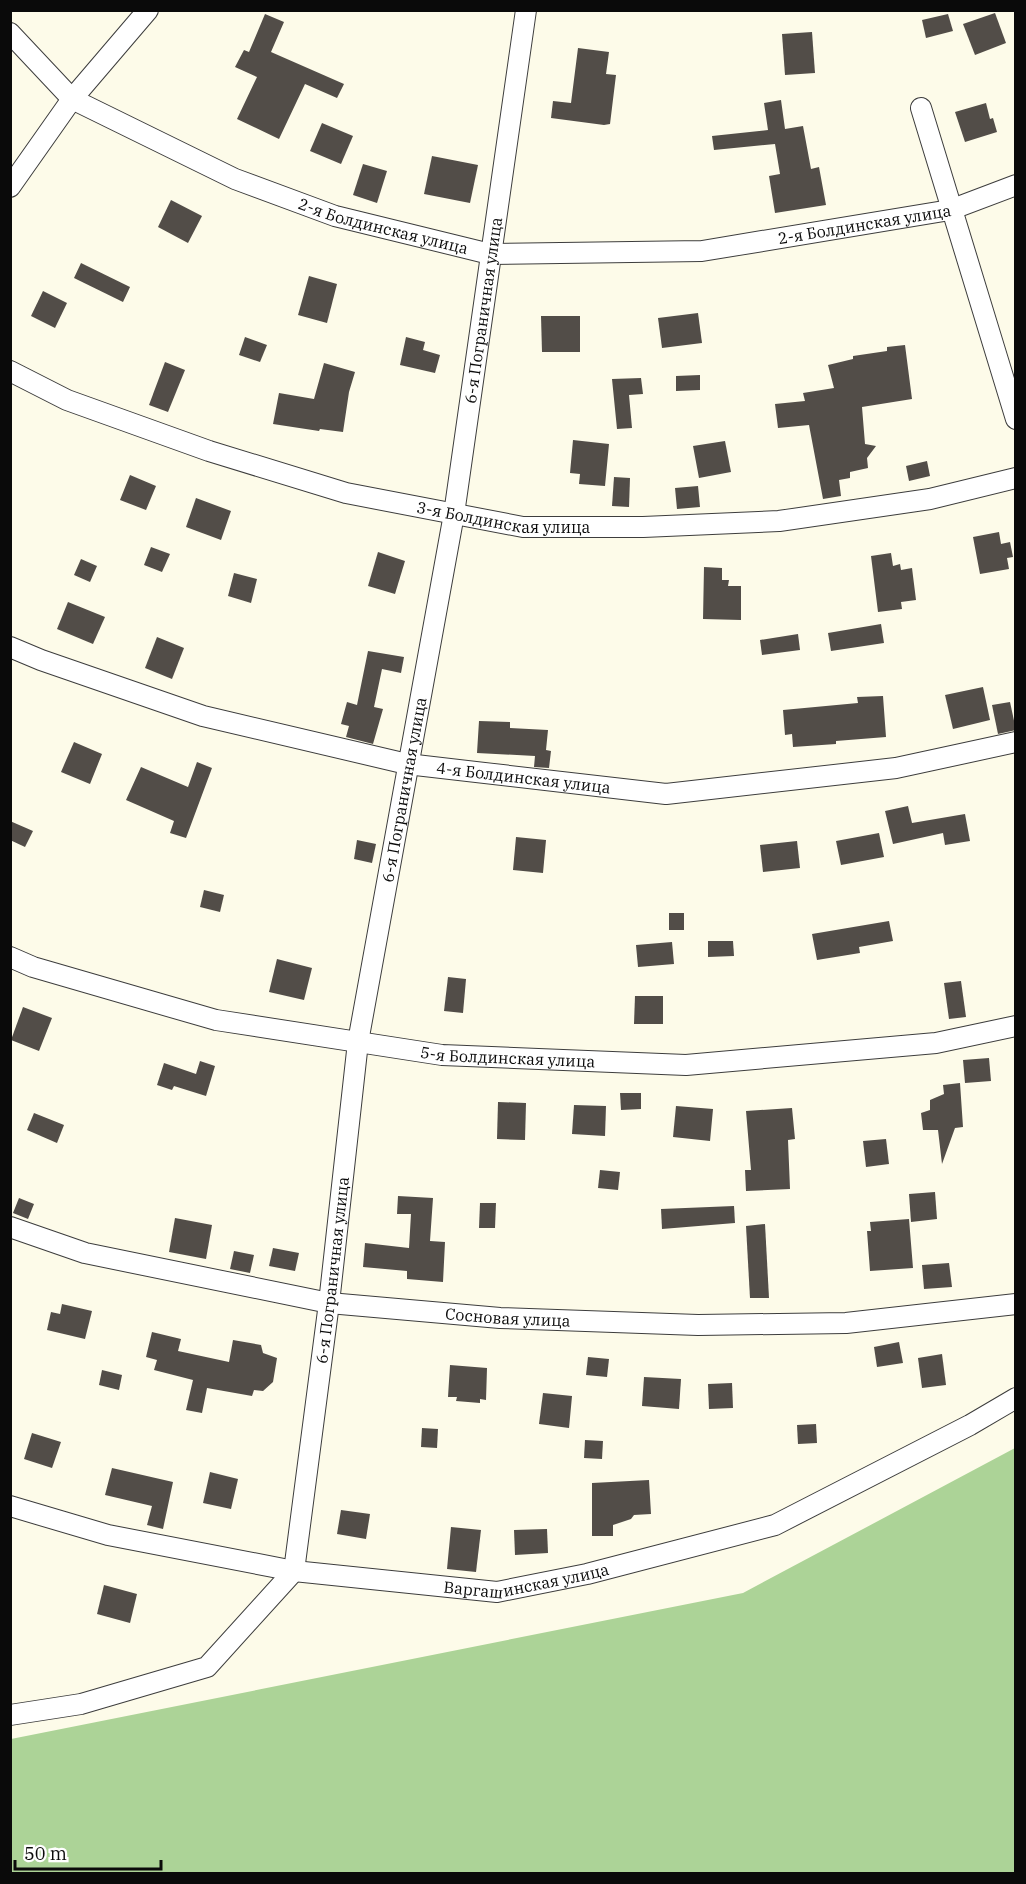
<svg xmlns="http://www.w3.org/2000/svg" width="1026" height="1884" viewBox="0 0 1026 1884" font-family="'IBM Plex Serif',serif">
<rect width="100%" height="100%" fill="#fdfbe9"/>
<polygon fill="#acd397" points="1015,1448 1015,1873 11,1873 11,1739 743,1593"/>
<g fill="#524d48">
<polygon points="995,13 1006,43 975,55 963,24"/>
<polygon points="265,14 284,22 271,52 344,84 337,98 305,84 279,139 237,119 257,77 235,67 244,50 249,52"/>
<polygon points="948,14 953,31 926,38 922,20"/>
<polygon points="812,32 815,73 785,75 782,34"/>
<polygon points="578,48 609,52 606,74 616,75 610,124 604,125 551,118 553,101 571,103"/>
<polygon points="781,100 785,129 803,126 811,169 819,167 826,205 775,213 769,176 780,174 775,144 714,150 712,136 768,130 764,103"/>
<polygon points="986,103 990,119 993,118 997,132 965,142 955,112"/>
<polygon points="322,123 353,136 341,164 310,151"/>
<polygon points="432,156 478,165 470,203 424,194"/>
<polygon points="363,164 387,171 377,203 353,195"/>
<polygon points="171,200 202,216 188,243 158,227"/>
<polygon points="81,263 130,287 123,302 74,278"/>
<polygon points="309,276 337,284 327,323 298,315"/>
<polygon points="43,291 67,303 55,328 31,316"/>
<polygon points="698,313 702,343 662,348 658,318"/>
<polygon points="541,316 580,316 580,352 542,352"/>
<polygon points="245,337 267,345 260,362 239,355"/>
<polygon points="406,337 425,342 423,350 440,355 435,373 400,365"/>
<polygon points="905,345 912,399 862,407 865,444 876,446 867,458 868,468 850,472 850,478 839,480 841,496 823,499 809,425 778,428 775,404 805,401 803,393 834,388 828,365 853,359 853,356 887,351 887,347"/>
<polygon points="165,362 185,370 168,412 149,405"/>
<polygon points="324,363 355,372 349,392 343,432 320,429 319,431 273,424 279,393 314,399"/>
<polygon points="700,375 700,390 676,391 676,376"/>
<polygon points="641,378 643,394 629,395 632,428 617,429 612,379"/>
<polygon points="573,440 609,444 605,486 579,484 580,474 570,473"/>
<polygon points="725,441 731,472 699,478 693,446"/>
<polygon points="927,461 930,476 909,481 906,466"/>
<polygon points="130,475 156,486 146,510 120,500"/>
<polygon points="614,477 630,478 629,507 612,506"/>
<polygon points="698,486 700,507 677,509 675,488"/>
<polygon points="196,498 231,511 221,540 186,527"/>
<polygon points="999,532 1001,544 1010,542 1013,557 1007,558 1009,569 980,574 973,537"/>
<polygon points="151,547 170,554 162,572 144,565"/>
<polygon points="378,552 405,561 395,594 368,586"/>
<polygon points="891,553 893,566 900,564 901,570 912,568 916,600 901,602 902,609 878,612 871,556"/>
<polygon points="81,559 97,566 90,582 74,575"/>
<polygon points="704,567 722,568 722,580 729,580 728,586 741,586 741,620 703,619"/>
<polygon points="234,573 257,579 251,603 228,596"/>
<polygon points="68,602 105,617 93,644 57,629"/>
<polygon points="881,624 884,643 831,651 828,633"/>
<polygon points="798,634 800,650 762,655 760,640"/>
<polygon points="157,637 184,648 172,679 145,668"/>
<polygon points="368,651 404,657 401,673 382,669 374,707 383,709 373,744 346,737 349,726 341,724 347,702 357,705"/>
<polygon points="983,687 990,720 953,729 945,695"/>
<polygon points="883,696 886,737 836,741 836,744 793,747 792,734 785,735 783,710 858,703 857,697"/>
<polygon points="1010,702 1016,730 998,734 992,705"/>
<polygon points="479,721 510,722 510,728 548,730 546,750 551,751 549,768 534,767 535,756 477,753"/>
<polygon points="74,742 102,754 90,784 61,772"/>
<polygon points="197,762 212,768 186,838 170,833 174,821 126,800 141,767 188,787"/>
<polygon points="908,806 912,823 965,814 970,841 945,845 943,833 893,844 885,811"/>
<polygon points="10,821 33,831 25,847 10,840"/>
<polygon points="879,833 884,857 841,865 836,841"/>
<polygon points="516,837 546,840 543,873 513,870"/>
<polygon points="357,840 376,844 372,863 354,859"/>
<polygon points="797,841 800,868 763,872 760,845"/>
<polygon points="204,890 224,895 220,912 200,907"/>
<rect x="669" y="913" width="15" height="17"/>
<polygon points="889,921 893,941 859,947 860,953 817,960 812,934"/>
<polygon points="708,941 733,941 734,956 708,957"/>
<polygon points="672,942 674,964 638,967 636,945"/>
<polygon points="277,959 312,968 304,1000 269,992"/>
<polygon points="448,977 466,979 463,1013 444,1011"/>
<polygon points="961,981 966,1017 949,1019 944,983"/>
<polygon points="635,996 663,996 663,1024 634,1024"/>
<polygon points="23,1007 52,1018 39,1051 11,1040"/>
<polygon points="989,1058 991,1081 965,1083 963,1060"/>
<polygon points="200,1061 215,1066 206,1096 174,1086 172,1090 157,1085 164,1063 196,1074"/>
<polygon points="960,1083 963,1127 955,1128 942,1164 938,1130 923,1130 921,1113 930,1110 930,1100 944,1094 943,1085"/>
<polygon points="620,1093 641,1093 641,1109 621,1110"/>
<polygon points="498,1102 526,1103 525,1140 497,1139"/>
<polygon points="574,1105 606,1106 605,1136 572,1134"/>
<polygon points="676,1106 713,1109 710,1141 673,1137"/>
<polygon points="792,1108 795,1139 788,1140 790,1189 746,1191 745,1170 751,1170 746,1111"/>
<polygon points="34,1113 64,1125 57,1143 27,1130"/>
<polygon points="886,1139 889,1164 866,1167 863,1141"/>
<polygon points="600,1170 620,1172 618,1190 598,1188"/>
<polygon points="935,1192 937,1219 911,1222 909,1194"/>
<polygon points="398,1196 433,1198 430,1241 445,1242 443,1282 407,1279 407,1271 363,1267 365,1243 409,1248 411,1214 397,1214"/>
<polygon points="19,1198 34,1204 28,1219 13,1213"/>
<polygon points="480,1203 496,1203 495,1228 479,1228"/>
<polygon points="734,1206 735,1223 662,1229 661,1209"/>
<polygon points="175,1218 212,1225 206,1259 169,1252"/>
<polygon points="909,1219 913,1268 870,1271 867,1231 871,1231 870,1222"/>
<polygon points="765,1224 769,1298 750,1298 746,1226"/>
<polygon points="273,1248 299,1253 295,1271 269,1266"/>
<polygon points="234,1251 254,1255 250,1273 230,1269"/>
<polygon points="949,1263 952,1287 924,1289 922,1265"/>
<polygon points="62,1304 92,1311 85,1339 47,1330 51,1312 60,1314"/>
<polygon points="152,1332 181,1339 178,1351 229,1362 233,1340 261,1345 263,1353 277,1358 273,1382 263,1391 254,1390 252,1396 207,1388 202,1413 186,1410 193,1380 154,1370 157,1360 146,1357"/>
<polygon points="899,1342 903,1363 877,1367 874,1347"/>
<polygon points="942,1354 946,1385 922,1388 918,1358"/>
<polygon points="588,1357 609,1359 607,1377 586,1375"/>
<polygon points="450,1365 487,1368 486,1400 480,1399 480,1403 456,1401 457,1397 448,1397"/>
<polygon points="102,1370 122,1375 119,1390 99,1385"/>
<polygon points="644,1377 681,1379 679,1409 642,1406"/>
<polygon points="732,1383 733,1408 709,1409 708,1384"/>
<polygon points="543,1393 572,1396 569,1428 539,1424"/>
<polygon points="816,1424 817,1443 798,1444 797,1425"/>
<polygon points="422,1428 438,1429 437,1448 421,1447"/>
<polygon points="32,1433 61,1442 52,1468 24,1459"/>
<polygon points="585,1440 603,1441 602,1459 584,1458"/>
<polygon points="112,1468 173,1482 163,1529 147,1525 152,1506 105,1495"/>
<polygon points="210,1472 238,1479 231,1509 203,1503"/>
<polygon points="649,1480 651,1514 634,1515 631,1519 613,1525 613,1536 592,1536 592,1483"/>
<polygon points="341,1510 370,1514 366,1539 337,1534"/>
<polygon points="451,1527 481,1530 476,1572 447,1569"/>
<polygon points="547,1529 548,1553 515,1555 514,1530"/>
<polygon points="104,1585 137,1594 130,1623 97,1614"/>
</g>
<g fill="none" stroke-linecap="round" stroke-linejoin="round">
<defs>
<g id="minor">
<path id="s1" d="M10,33L72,99L235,179L335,216L490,254L702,251L950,210L1016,185"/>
<polyline points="921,108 1016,419"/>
<polyline points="10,187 72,99 148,10"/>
<path id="s2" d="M10,371L67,400L209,451L346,493L523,527H643L779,521L930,499L1016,478"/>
<path id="s3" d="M10,647L41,660L203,716L407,764L666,794L896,768L1016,742"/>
<path id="s4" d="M10,957L33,967L216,1020L442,1055L686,1065L936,1043L1016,1026"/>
<path id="s5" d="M10,1227L85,1253L329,1303L500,1318L698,1325L846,1323L1016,1304"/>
<path id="s6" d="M10,1506L108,1535L294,1571L497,1592L587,1574L775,1525L970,1425L1016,1398"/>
<path id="s7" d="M10,1715L81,1704L207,1667L294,1571L329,1303L358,1042L454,514L526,10"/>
</g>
</defs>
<use href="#minor" stroke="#3d3d3d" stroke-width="22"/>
<use href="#minor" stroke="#fff" stroke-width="20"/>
</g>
<g text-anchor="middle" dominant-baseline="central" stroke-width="6" stroke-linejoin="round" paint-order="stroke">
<g font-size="16" fill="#0a0a0a" stroke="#fff">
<text stroke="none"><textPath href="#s1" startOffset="915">2-я Болдинская улица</textPath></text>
<text stroke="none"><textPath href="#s1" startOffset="428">2-я Болдинская улица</textPath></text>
<text stroke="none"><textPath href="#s7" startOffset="1608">6-я Пограничная улица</textPath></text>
<text stroke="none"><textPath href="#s2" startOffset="518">3-я Болдинская улица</textPath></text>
<text stroke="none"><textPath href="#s3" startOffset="532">4-я Болдинская улица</textPath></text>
<text stroke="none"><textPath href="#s7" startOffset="1122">6-я Пограничная улица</textPath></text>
<text stroke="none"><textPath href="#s4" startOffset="510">5-я Болдинская улица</textPath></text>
<text stroke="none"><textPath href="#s7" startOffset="636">6-я Пограничная улица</textPath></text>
<text stroke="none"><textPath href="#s5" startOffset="508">Сосновая улица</textPath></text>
<text stroke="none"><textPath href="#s6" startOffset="526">Варгашинская улица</textPath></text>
</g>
</g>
<rect width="1026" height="1884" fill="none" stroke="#0a0a0a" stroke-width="24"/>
<path d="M15 1860v9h146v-9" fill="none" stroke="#0a0a0a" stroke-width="3"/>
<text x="24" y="1860" font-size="18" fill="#0a0a0a" stroke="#ffffff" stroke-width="4.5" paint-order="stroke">50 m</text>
</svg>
